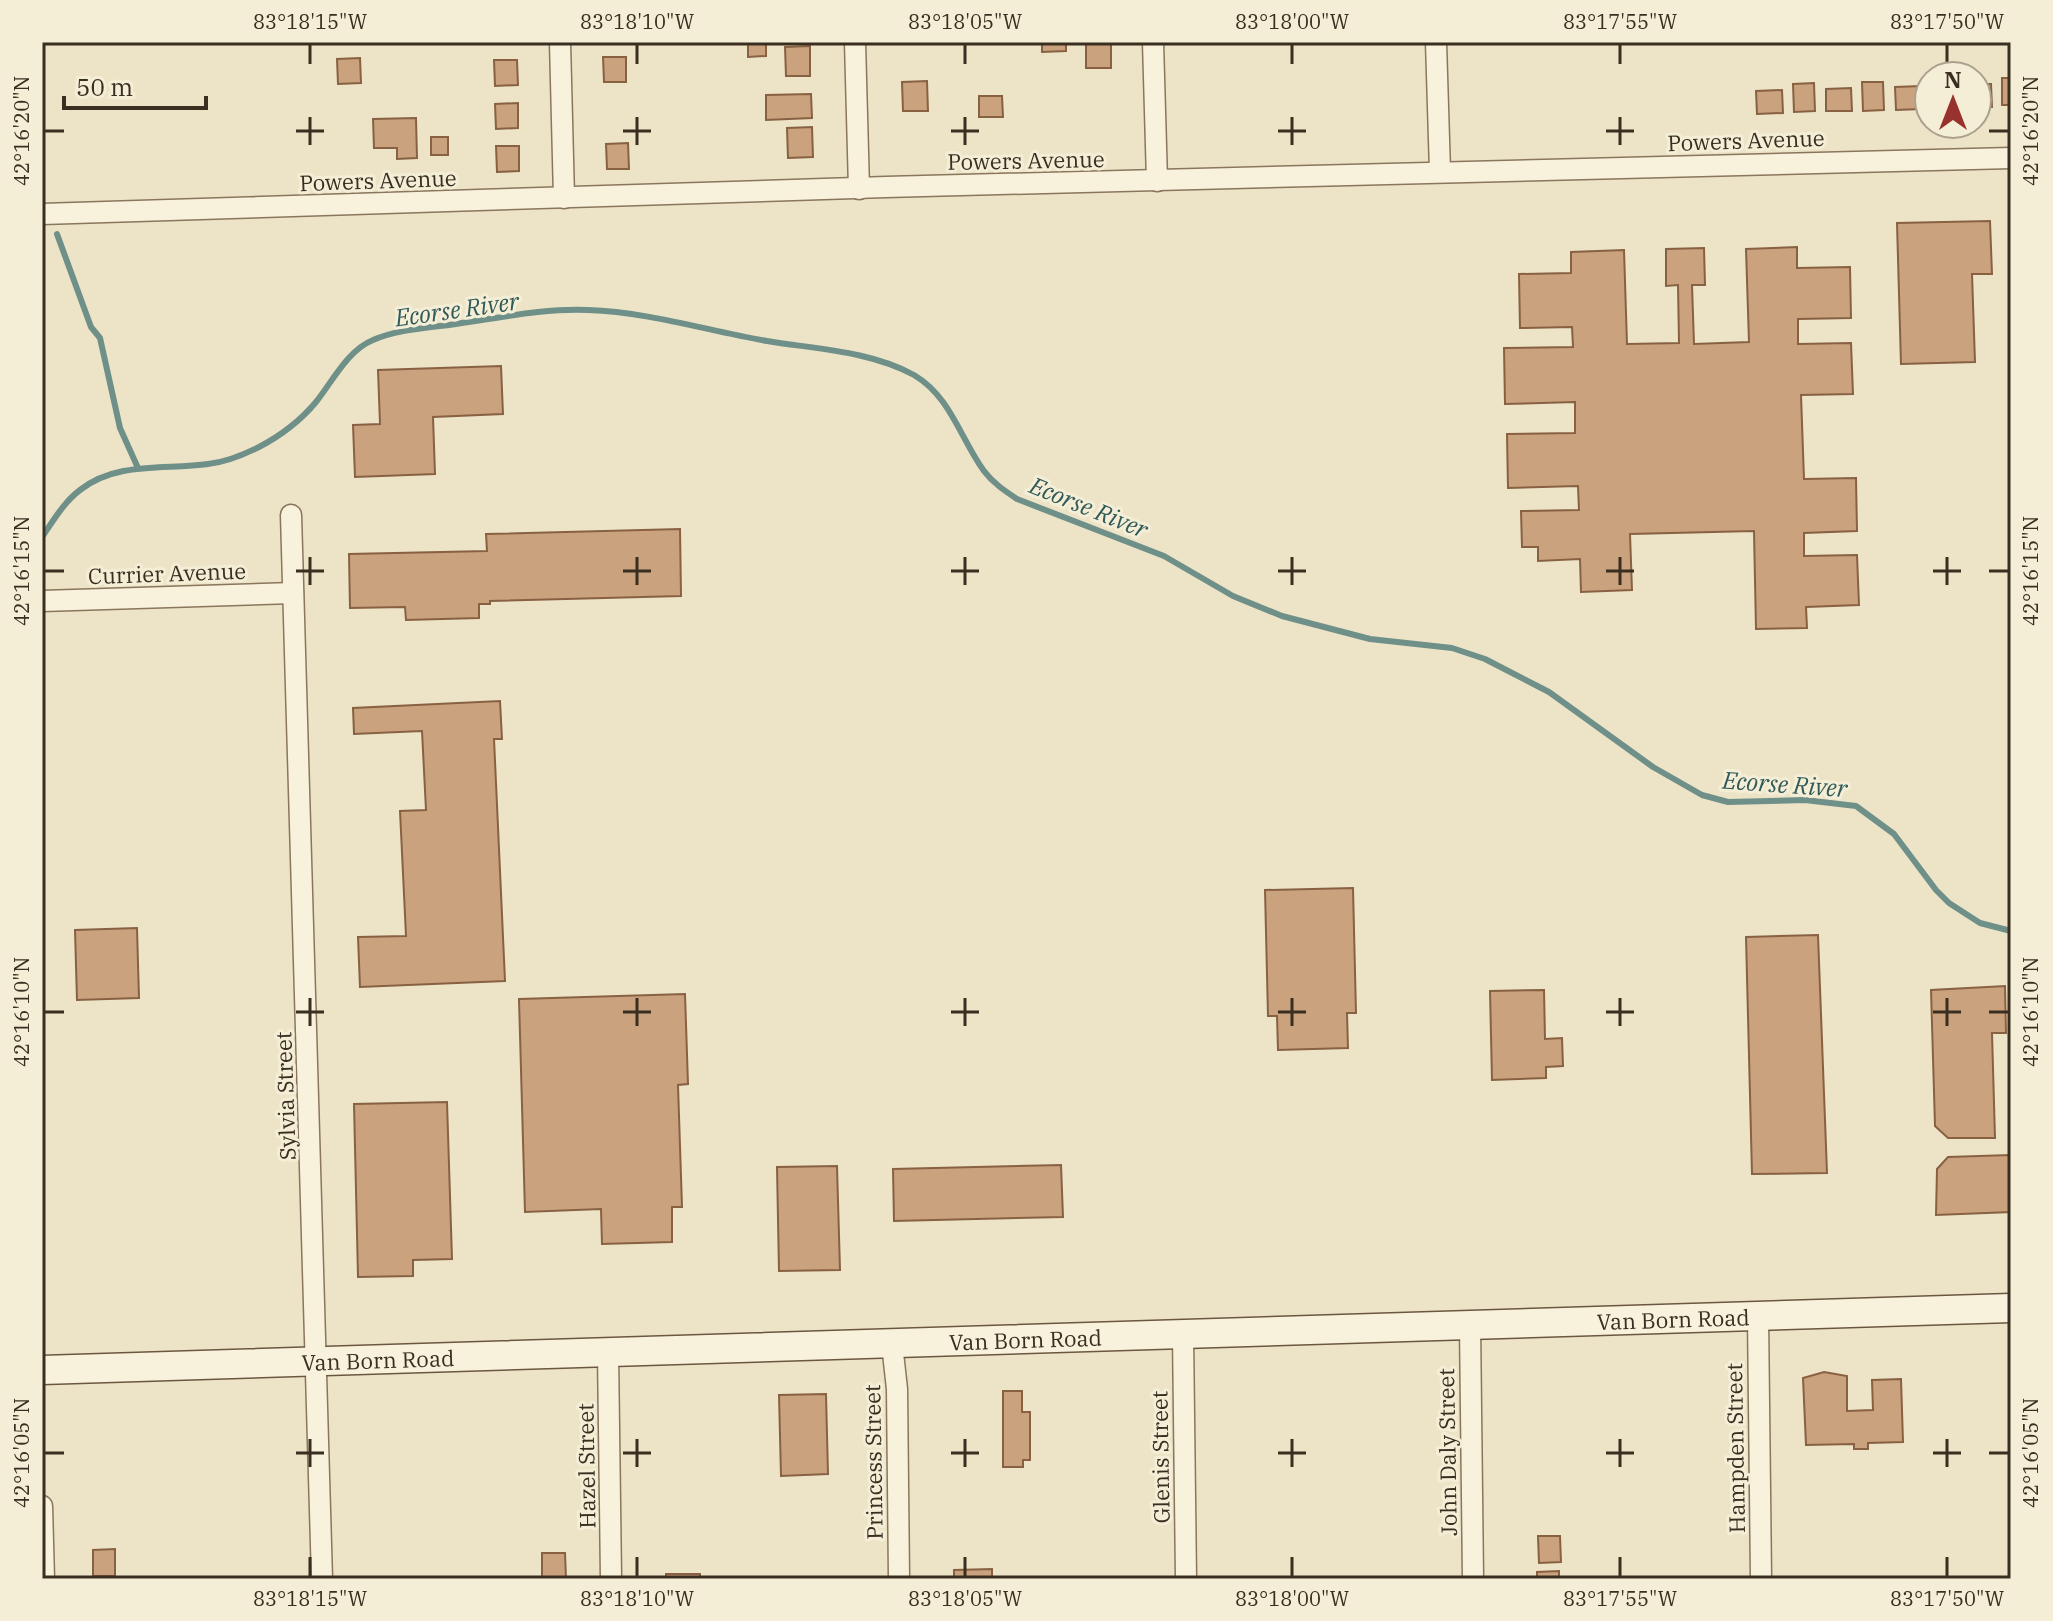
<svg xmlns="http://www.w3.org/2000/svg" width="2053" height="1621" viewBox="0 0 2053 1621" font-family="'IBM Plex Serif',serif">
<rect width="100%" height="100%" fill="#ede4c7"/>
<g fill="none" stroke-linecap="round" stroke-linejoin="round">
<g stroke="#6f9089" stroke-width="6">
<polyline points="57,234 91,327 100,338 120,428 138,468"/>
<path d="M42,537C53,521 64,502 80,490C117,461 165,470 208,464C227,462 243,455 259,447C280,436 301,420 316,402C332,382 348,350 373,340C398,329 429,328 456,324C499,318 545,308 588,310C649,312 708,331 767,341C815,349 871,351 914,375C951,397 960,438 984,471C993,483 1005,491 1017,499L1164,556L1233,596L1282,616L1370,639L1452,648L1485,659L1549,692L1653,767L1702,795L1728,802L1805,800L1856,806L1894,834L1936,890L1949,903L1980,923L2011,931"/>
</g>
</g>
<g fill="#caa27e" stroke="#886143" stroke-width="2">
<polygon points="748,42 766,42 766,56 748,57"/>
<polygon points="1042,42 1066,42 1066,51 1042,52"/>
<rect x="1086" y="42" width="25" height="26"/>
<polygon points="810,46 810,76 786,76 785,47"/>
<polygon points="603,57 626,57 626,82 604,82"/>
<polygon points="360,58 361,83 338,84 337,59"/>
<polygon points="494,60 517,60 518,85 495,86"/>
<rect x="2002" y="78" width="9" height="27"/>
<polygon points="927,81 928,111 903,111 902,82"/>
<polygon points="1862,82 1883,82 1884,110 1863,111"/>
<polygon points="1814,83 1815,111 1794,112 1793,84"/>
<polygon points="1977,84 1991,84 1992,107 1977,107"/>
<polygon points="1921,86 1922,109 1896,110 1895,87"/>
<polygon points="1851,88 1852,111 1826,111 1826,89"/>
<polygon points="1782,90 1783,113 1757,114 1756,91"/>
<polygon points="811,94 812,118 766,120 766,95"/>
<polygon points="979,96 1002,96 1003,117 979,117"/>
<polygon points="518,103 518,128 496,129 495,104"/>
<polygon points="416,118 417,158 397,159 397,148 374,148 373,119"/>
<polygon points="812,127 813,157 788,158 787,128"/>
<rect x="431" y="137" width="17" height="18"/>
<polygon points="628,143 629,169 607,169 606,144"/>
<polygon points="496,146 519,146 519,171 497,172"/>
<polygon points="1990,221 1992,274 1972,274 1975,362 1901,364 1897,223"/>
<polygon points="1797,247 1797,268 1850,267 1851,318 1798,319 1798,344 1851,343 1853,394 1801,395 1804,479 1856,478 1857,531 1804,533 1804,556 1857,555 1859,605 1806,607 1807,628 1756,629 1754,531 1630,534 1632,590 1581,592 1580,559 1538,561 1538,547 1522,547 1521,511 1579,510 1578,486 1508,488 1507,434 1575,433 1575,402 1505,404 1504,348 1573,347 1572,327 1520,328 1519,274 1571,273 1571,252 1624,250 1627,344 1679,343 1678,285 1666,286 1666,249 1704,248 1705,285 1692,285 1694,344 1749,342 1746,249"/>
<polygon points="501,366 503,414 433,417 435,474 355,477 353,425 380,424 378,370"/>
<polygon points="680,529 681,596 490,601 490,604 479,604 479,618 406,620 405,607 350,608 349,554 487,551 486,534"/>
<polygon points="500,701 502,739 494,739 505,981 360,987 358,937 406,936 400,811 426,810 422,731 354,734 353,708"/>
<polygon points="1353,888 1356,1013 1347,1013 1348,1048 1278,1050 1277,1016 1268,1016 1265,890"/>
<polygon points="137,928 139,998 77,1000 75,930"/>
<polygon points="1818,935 1827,1173 1752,1174 1746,937"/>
<polygon points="2005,986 2006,1033 1992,1033 1995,1138 1948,1138 1935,1126 1931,990"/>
<polygon points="1544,990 1545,1039 1562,1038 1563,1066 1546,1067 1546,1078 1492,1080 1490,991"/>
<polygon points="685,994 688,1084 678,1085 682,1207 672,1207 672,1242 602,1244 601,1209 525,1212 519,999"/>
<polygon points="447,1102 452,1259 413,1260 413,1276 358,1277 354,1104"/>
<polygon points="2010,1155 2011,1212 1936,1215 1937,1169 1948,1157"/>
<polygon points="1061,1165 1063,1217 894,1221 893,1169"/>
<polygon points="837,1166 840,1270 779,1271 777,1167"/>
<polygon points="1824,1372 1847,1376 1847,1411 1873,1410 1872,1380 1901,1379 1903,1442 1868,1443 1868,1449 1854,1449 1854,1444 1806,1445 1803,1378"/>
<polygon points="1003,1391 1022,1391 1022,1412 1030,1412 1030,1460 1023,1460 1023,1467 1003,1467"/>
<polygon points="826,1394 828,1474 781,1476 779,1395"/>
<polygon points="1538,1536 1560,1536 1561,1562 1539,1563"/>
<polygon points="115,1549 115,1576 93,1576 93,1550"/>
<polygon points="542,1553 565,1553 566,1579 542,1579"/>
<polygon points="992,1569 992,1579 954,1579 954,1570"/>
<polygon points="1559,1571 1559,1579 1537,1579 1537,1572"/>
<rect x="666" y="1574" width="34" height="5"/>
</g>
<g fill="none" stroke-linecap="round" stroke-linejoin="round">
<defs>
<g id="minor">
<polyline points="560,42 564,198"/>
<polyline points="855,42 859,189"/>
<polyline points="1153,42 1157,181"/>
<polyline points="1436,42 1440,172"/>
<polyline points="42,214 886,187 2011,158"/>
<polyline points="291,515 322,1579"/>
<polyline points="42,601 293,593"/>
<polyline points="1758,1316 1761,1579"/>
<polyline points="1470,1325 1473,1579"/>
<polyline points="1183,1334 1186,1579"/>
<polyline points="892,1344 897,1389 899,1579"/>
<polyline points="608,1352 611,1579"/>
<polyline points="42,1506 44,1579"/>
</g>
<g id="secondary">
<path id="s1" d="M42,1370L2011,1308"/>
</g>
</defs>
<use href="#minor" stroke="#89765d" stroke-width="23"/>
<use href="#secondary" stroke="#6b5740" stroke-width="31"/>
<use href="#minor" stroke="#f8f1db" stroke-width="20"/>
<use href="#secondary" stroke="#f8f1db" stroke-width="28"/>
</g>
<path fill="none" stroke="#3a2e20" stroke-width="3" d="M310,44V64M637,44V64M965,44V64M1292,44V64M1620,44V64M1947,44V64M310,117V145M637,117V145M965,117V145M1292,117V145M1620,117V145M44,131H64M296,131H324M623,131H651M951,131H979M1278,131H1306M1606,131H1634M1989,131H2009M310,557V585M637,557V585M965,557V585M1292,557V585M1620,557V585M1947,557V585M44,571H64M296,571H324M623,571H651M951,571H979M1278,571H1306M1606,571H1634M1933,571H1961M1989,571H2009M310,998V1026M637,998V1026M965,998V1026M1292,998V1026M1620,998V1026M1947,998V1026M44,1012H64M296,1012H324M623,1012H651M951,1012H979M1278,1012H1306M1606,1012H1634M1933,1012H1961M1989,1012H2009M310,1439V1467M637,1439V1467M965,1439V1467M1292,1439V1467M1620,1439V1467M1947,1439V1467M44,1453H64M296,1453H324M623,1453H651M951,1453H979M1278,1453H1306M1606,1453H1634M1933,1453H1961M1989,1453H2009M310,1557V1577M637,1557V1577M965,1557V1577M1292,1557V1577M1620,1557V1577M1947,1557V1577"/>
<g text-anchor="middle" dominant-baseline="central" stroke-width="6" stroke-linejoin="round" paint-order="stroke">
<g font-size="22" fill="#3a2e20" stroke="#f5eed7">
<text transform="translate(1746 140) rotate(-2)">Powers Avenue</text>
<text transform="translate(1026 160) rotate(-1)">Powers Avenue</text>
<text transform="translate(378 180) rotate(-2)">Powers Avenue</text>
<text transform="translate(167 573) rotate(-2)">Currier Avenue</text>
<text transform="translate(285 1096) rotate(-92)">Sylvia Street</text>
<text stroke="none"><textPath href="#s1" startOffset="1632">Van Born Road</textPath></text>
<text stroke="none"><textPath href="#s1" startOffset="984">Van Born Road</textPath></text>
<text stroke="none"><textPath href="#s1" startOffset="336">Van Born Road</textPath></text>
<text transform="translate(1735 1448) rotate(-91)">Hampden Street</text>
<text transform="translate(1447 1452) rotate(-91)">John Daly Street</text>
<text transform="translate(1160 1457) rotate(-91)">Glenis Street</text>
<text transform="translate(873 1462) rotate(-91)">Princess Street</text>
<text transform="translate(586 1466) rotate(-91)">Hazel Street</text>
</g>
<g font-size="24" font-style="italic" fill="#305958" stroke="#f5eed7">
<text transform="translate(457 309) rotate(-8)">Ecorse River</text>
<text transform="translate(1089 507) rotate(22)">Ecorse River</text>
<text transform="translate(1785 784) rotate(4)">Ecorse River</text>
</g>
</g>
<rect width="2053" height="1621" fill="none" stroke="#f5eed7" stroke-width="88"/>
<g transform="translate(1953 100)"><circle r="38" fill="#f5eed7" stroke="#aaa18e" stroke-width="2"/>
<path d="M0-6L14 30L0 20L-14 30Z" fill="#97322e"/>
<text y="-12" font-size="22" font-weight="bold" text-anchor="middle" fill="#3a2e20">N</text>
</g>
<path d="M64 96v12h142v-12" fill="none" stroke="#3a2e20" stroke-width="4"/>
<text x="76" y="96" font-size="24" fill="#3a2e20" stroke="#f5eed7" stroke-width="6" paint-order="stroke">50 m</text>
<rect x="44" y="44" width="1965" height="1533" fill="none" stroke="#3a2e20" stroke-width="3"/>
<g font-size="20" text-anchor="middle" fill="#3a2e20">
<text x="310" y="29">83°18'15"W</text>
<text x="637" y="29">83°18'10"W</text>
<text x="965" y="29">83°18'05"W</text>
<text x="1292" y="29">83°18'00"W</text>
<text x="1620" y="29">83°17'55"W</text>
<text x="1947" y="29">83°17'50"W</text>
<text transform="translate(22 131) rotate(-90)" y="7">42°16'20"N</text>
<text transform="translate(2031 131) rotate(-90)" y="7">42°16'20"N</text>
<text transform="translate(22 571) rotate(-90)" y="7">42°16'15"N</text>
<text transform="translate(2031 571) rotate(-90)" y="7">42°16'15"N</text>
<text transform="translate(22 1012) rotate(-90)" y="7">42°16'10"N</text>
<text transform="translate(2031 1012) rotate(-90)" y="7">42°16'10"N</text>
<text transform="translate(22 1453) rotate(-90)" y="7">42°16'05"N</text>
<text transform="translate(2031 1453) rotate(-90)" y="7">42°16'05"N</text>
<text x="310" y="1606">83°18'15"W</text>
<text x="637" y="1606">83°18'10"W</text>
<text x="965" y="1606">83°18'05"W</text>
<text x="1292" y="1606">83°18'00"W</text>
<text x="1620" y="1606">83°17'55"W</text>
<text x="1947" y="1606">83°17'50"W</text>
</g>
</svg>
